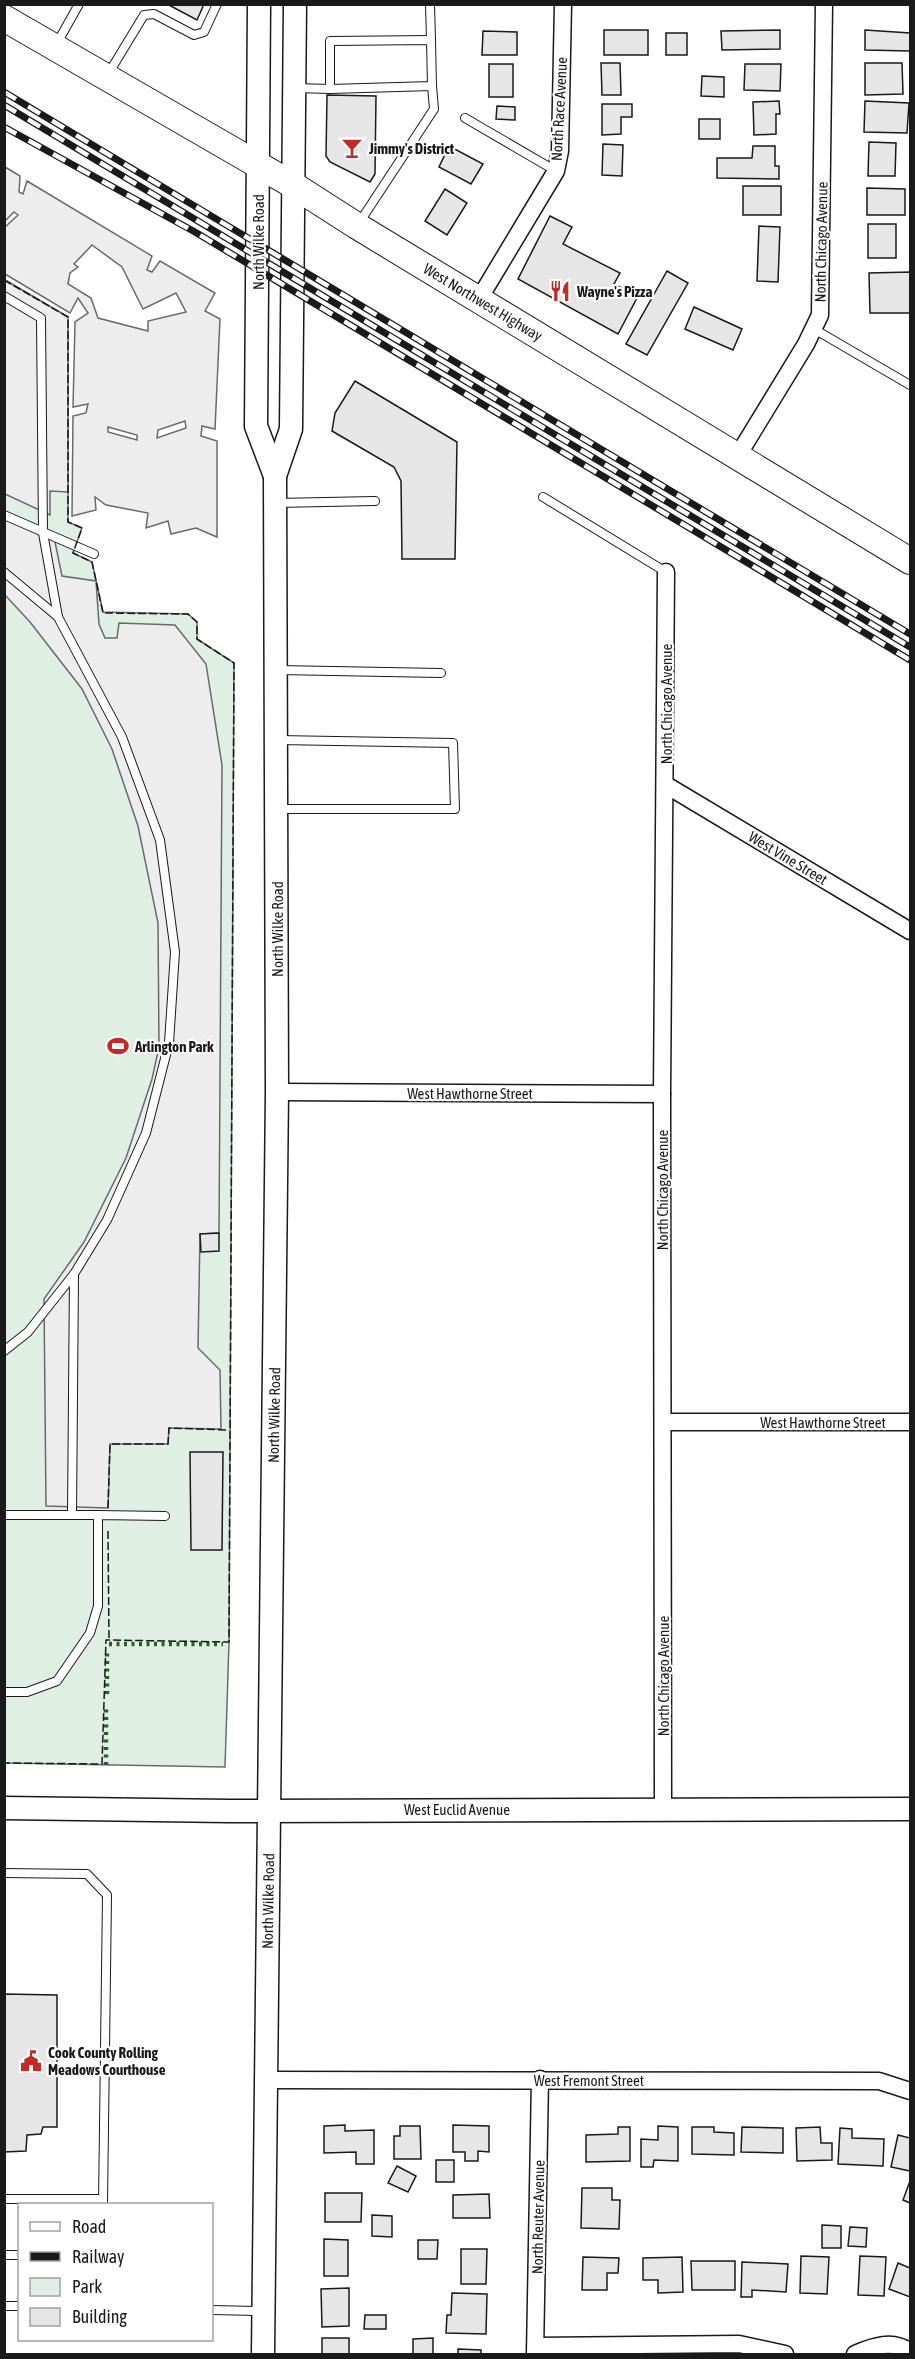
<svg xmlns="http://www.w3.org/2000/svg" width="915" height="2359" viewBox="0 0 915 2359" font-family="'Asap Condensed',sans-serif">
<rect width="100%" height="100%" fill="#fff"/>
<polygon fill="#e0efe3" stroke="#6a6a6a" stroke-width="1.5" points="5,280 68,317 68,522 82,528 73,553 92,562 103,612 188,614 197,622 197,639 234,663 229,1642 225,1767 5,1763"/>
<g fill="#ededed" stroke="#6a6a6a" stroke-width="1.5" fill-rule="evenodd">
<path d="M5,167L20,176L19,192L23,194L27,181L152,256L147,270L152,272L160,261L215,293L205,311L220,319L215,429L202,426L201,436L217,441V537L196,528L171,534L168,521L146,528L148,513L106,505L95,497L96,510L72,516L73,416L86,413L88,404L73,407L75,322L88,313L78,298L70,313L5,274V227L18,215L14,212L5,221ZM92,245L122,267L143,309L176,293L186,312L148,321V331L98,318L91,298L68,284L70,273L78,267L74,264ZM185,421L186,428L157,438L158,430ZM108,427L137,435V440L108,432Z"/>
<polygon points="5,280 68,317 68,492 50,491 50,515 5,494"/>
<polygon points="5,515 54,537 62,576 96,581 99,624 105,638 117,638 119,623 175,625 206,664 222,765 219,1233 200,1234 198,1348 220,1370 221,1429 169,1428 168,1444 110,1444 108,1508 46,1506 44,1299 84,1242 126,1158 152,1079 159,1047 158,923 138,826 112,749 82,689 30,622 5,595"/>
</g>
<g fill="#e6e6e6" stroke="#1a1a1a" stroke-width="1.5">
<polygon points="167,4 204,4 197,20"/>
<rect x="604" y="30" width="44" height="25"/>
<polygon points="780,30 780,49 722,50 721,31"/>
<polygon points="865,30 910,33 910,51 865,50"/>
<polygon points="483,31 517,32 517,55 482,55"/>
<rect x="666" y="33" width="21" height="22"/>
<polygon points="601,63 620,63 621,95 602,95"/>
<polygon points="865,63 902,63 903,94 865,95"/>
<rect x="489" y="64" width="24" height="33"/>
<polygon points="745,64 781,64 780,91 744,90"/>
<polygon points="702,76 724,77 724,97 701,96"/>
<polygon points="327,95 376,96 375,174 370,182 330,162 326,156"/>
<polygon points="779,101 780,114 776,114 776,134 754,135 753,102"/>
<polygon points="865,101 909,103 907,133 864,132"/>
<polygon points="602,104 632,104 632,117 621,117 621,134 602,135"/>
<polygon points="497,106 515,107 515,120 496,119"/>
<rect x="699" y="119" width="21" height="20"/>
<polygon points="869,142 896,143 895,176 868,176"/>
<polygon points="603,144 623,145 622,176 602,175"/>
<polygon points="449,146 483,164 471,184 439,167"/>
<polygon points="753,146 775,146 775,166 779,166 779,179 717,178 717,158 752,158"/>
<rect x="743" y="186" width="38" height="29"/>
<polygon points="867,188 905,189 905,215 867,215"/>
<polygon points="445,189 467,203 447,235 425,221"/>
<polygon points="550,216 572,227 563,244 620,273 614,284 638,296 618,334 518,279"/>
<rect x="868" y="224" width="28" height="34"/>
<polygon points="759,226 780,227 778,282 757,281"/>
<polygon points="667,271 688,283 647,355 626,344"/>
<polygon points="910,272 910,313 870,313 869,273"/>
<polygon points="694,307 742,329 733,350 685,329"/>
<polygon points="355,381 457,442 455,559 402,559 401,481 394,467 332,431 335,413"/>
<polygon points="219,1233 219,1251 201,1252 200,1234"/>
<polygon points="190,1452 223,1452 222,1550 191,1550"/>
<polygon points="4,1994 57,1995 57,2127 43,2127 41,2134 27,2135 26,2151 4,2152"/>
<polygon points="345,2125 345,2131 374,2130 374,2164 356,2164 356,2152 324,2153 324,2126"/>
<polygon points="453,2125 489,2126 489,2152 478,2151 478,2161 465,2161 465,2152 453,2152"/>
<polygon points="400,2126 420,2126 421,2159 394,2159 394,2136 400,2136"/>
<polygon points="658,2126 678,2127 678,2161 654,2160 653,2167 641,2167 641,2139 658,2140"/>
<polygon points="618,2127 630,2127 630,2161 586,2162 586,2135 618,2134"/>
<polygon points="692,2127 714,2127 714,2132 734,2133 734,2155 692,2154"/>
<polygon points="742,2127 783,2128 783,2153 741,2152"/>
<polygon points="820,2127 821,2143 832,2143 832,2160 797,2161 796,2128"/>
<polygon points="840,2128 852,2129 852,2138 884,2139 883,2166 838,2164"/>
<polygon points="898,2135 910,2138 910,2171 891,2167"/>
<rect x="436" y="2160" width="18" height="22"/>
<polygon points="397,2166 416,2176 408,2192 388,2183"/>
<polygon points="910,2181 910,2203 903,2200"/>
<polygon points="582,2188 612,2188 612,2200 620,2200 619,2229 581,2228"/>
<polygon points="325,2193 362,2193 361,2222 325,2222"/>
<polygon points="489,2194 490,2218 453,2218 453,2195"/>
<polygon points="372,2215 392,2216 392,2237 372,2236"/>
<polygon points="822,2225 841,2226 841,2248 822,2248"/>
<polygon points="850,2227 867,2228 866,2247 848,2246"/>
<polygon points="324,2239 348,2240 348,2276 324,2276"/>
<polygon points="418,2240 438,2240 437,2259 418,2259"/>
<polygon points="461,2249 487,2249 486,2284 461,2284"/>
<polygon points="801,2256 829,2257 827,2294 800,2293"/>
<polygon points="860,2256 886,2257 884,2296 858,2295"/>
<polygon points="583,2257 619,2258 618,2273 607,2273 607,2290 582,2290"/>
<polygon points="682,2257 683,2292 658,2293 658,2280 643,2280 643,2258"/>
<polygon points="691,2261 735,2261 735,2290 692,2290"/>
<polygon points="742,2262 788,2264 786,2292 752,2290 752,2297 741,2297"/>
<polygon points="898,2263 910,2268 910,2297 889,2289"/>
<polygon points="349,2288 349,2326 322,2327 321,2289"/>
<polygon points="452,2293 487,2294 486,2334 446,2333 447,2315 451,2315"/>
<polygon points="365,2315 386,2315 386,2329 364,2329"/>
<rect x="322" y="2338" width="27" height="16"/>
<polygon points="433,2338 433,2354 413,2354 413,2339"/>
<polygon points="458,2349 481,2350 481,2354 458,2354"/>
</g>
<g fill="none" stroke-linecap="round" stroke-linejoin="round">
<defs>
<g id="service">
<polyline points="430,4 431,40"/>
<polyline points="56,45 79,4"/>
<polyline points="107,76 144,15 154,14 194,35 204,32 217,4"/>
<polyline points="295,88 330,89"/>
<polyline points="465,118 556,171"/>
<polyline points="359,223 434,109 432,86 330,89 330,41 431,40 432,86"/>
<polyline points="4,296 41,318 43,533 58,617 122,737 160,840 175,952 169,1043 146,1133 107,1220 74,1274 28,1332 4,1351"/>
<polyline points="814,329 910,385"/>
<polyline points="543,497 666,572"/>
<polyline points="276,503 375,501"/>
<polyline points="4,515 94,554"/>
<polyline points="4,572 58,617"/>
<polyline points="278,670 441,673"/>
<polyline points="277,740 453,743 455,809 278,809"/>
<polyline points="4,1515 98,1515"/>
<polyline points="72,1515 74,1274"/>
<polyline points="4,1692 27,1692 57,1681 90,1633 98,1606 98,1515 165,1516"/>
<polyline points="4,1873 87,1874 107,1895 103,2204"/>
<polyline points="4,2199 103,2199"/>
<polyline points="4,2255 20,2255"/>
<polyline points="4,2306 20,2306"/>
<polyline points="212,2310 262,2311"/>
</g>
<g id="minor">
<polyline points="479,299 556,171 560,151 563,4"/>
<polyline points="737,457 806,344 820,315 824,4"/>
<polyline points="666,785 910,931"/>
<polyline points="277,1092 662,1094"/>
<polyline points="663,1422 910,1422"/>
<polyline points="663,1809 662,1094 666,572"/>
<polyline points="265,2080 879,2081 910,2091"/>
<polyline points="536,2346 739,2344 785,2354"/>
<polyline points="535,2354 540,2079"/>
<path d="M855,2354C873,2346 893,2339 910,2352"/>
</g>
<g id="secondary">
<polyline points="259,4 256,426 275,476"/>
<polyline points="4,1808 229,1811 910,1809"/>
<polyline points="263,2354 277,1092 275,476 291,429 295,4"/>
</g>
<polyline id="primary" points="4,18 293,185 357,226 910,561"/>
</defs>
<use href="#service" stroke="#1a1a1a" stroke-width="10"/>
<use href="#minor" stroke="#1a1a1a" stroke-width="19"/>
<use href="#secondary" stroke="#1a1a1a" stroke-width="25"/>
<use href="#primary" stroke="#1a1a1a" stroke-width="28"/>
<use href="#service" stroke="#fff" stroke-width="8"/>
<use href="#minor" stroke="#fff" stroke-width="16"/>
<use href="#secondary" stroke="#fff" stroke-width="22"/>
<use href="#primary" stroke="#fff" stroke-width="26"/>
<defs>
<g id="rail">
<polyline points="4,92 910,634"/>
<polyline points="4,105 910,647"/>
<polyline points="4,127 195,232 910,660"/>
</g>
</defs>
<use href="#rail" stroke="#1a1a1a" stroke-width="7"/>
<use href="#rail" stroke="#fff" stroke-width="4.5" stroke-dasharray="14" stroke-linecap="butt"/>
<g stroke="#2b5a34" stroke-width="4.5" stroke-dasharray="3 4.5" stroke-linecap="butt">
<polyline points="109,1644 223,1644"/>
<polyline points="107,1694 107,1652"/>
<polyline points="106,1765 106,1707"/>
</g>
<g stroke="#1a1a1a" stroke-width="1.5" stroke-dasharray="8 3" stroke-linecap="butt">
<polyline points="4,280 68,317 68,522 82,528 73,553 92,562 103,613 188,614 197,622 197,639 234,663 229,1642 106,1640 102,1764 4,1763"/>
<polyline points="108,1508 110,1444 168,1444 169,1428 229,1430"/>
<polyline points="108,1531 109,1640"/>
</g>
</g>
<defs>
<symbol id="bar-bare" viewBox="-9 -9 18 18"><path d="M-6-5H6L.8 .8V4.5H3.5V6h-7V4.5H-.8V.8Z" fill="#c62828" stroke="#fff" stroke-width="2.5" paint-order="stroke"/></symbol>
<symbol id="restaurant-bare" viewBox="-9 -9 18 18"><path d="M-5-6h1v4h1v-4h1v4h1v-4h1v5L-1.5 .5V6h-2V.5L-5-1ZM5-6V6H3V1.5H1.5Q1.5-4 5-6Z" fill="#c62828" stroke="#fff" stroke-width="2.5" paint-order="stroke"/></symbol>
<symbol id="stadium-bare" viewBox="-9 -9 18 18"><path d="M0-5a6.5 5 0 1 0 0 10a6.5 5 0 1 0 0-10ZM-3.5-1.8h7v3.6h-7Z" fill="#c62828" stroke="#fff" stroke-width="2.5" paint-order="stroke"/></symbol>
<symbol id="civic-bare" viewBox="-9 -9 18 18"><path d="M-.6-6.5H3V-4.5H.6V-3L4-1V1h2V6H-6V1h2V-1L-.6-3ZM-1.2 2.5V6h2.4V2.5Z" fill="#c62828" stroke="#fff" stroke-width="2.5" paint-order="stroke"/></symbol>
</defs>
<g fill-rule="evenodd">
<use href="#bar-bare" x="337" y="133" width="30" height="30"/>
<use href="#restaurant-bare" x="545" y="276" width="30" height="30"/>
<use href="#stadium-bare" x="103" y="1031" width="30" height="30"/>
<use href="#civic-bare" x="16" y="2046" width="30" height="30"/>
</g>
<g text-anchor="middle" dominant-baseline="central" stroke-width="4.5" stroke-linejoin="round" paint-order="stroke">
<g font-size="15" fill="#1a1a1a" stroke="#fff">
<text transform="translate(559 109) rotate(-87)">North Race Avenue</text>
<text transform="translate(258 242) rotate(-90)">North Wilke Road</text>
<text transform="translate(821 242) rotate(-89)">North Chicago Avenue</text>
<text transform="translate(483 302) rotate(31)">West Northwest Highway</text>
<text transform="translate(666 704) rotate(-90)">North Chicago Avenue</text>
<text transform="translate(788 858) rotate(31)">West Vine Street</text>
<text transform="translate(277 929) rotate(-90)">North Wilke Road</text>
<text x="470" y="1093">West Hawthorne Street</text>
<text transform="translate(662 1190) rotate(-90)">North Chicago Avenue</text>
<text transform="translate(274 1415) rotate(-89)">North Wilke Road</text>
<text x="823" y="1422">West Hawthorne Street</text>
<text transform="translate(663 1676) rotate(-90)">North Chicago Avenue</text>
<text x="457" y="1809">West Euclid Avenue</text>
<text transform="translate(268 1901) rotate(-89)">North Wilke Road</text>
<text x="589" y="2080">West Fremont Street</text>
<text transform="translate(538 2217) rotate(-89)">North Reuter Avenue</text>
</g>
<g font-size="15" font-weight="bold" fill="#1a1a1a" stroke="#fff" text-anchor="start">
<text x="369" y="148">Jimmy's District</text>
<text x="577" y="291">Wayne's Pizza</text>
<text x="135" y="1046">Arlington Park</text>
<text x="48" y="2052">Cook County Rolling<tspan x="48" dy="17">Meadows Courthouse</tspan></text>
</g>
</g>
<rect width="915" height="2359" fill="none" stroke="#1a1a1a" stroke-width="12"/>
<rect x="18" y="2203" width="195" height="138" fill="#ffffff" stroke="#a3a3a3" stroke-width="1.5"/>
<rect x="30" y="2222" width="30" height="9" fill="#ffffff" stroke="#a3a3a3" stroke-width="1.5"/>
<text x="72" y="2233" font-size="18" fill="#1a1a1a">Road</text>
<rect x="30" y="2252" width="30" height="9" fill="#1a1a1a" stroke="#a3a3a3" stroke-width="1.5"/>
<text x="72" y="2263" font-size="18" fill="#1a1a1a">Railway</text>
<rect x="30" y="2278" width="30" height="18" fill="#e0efe3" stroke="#a3a3a3" stroke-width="1.5"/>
<text x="72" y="2293" font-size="18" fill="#1a1a1a">Park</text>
<rect x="30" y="2308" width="30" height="18" fill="#e6e6e6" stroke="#a3a3a3" stroke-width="1.5"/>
<text x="72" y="2323" font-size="18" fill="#1a1a1a">Building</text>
</svg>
